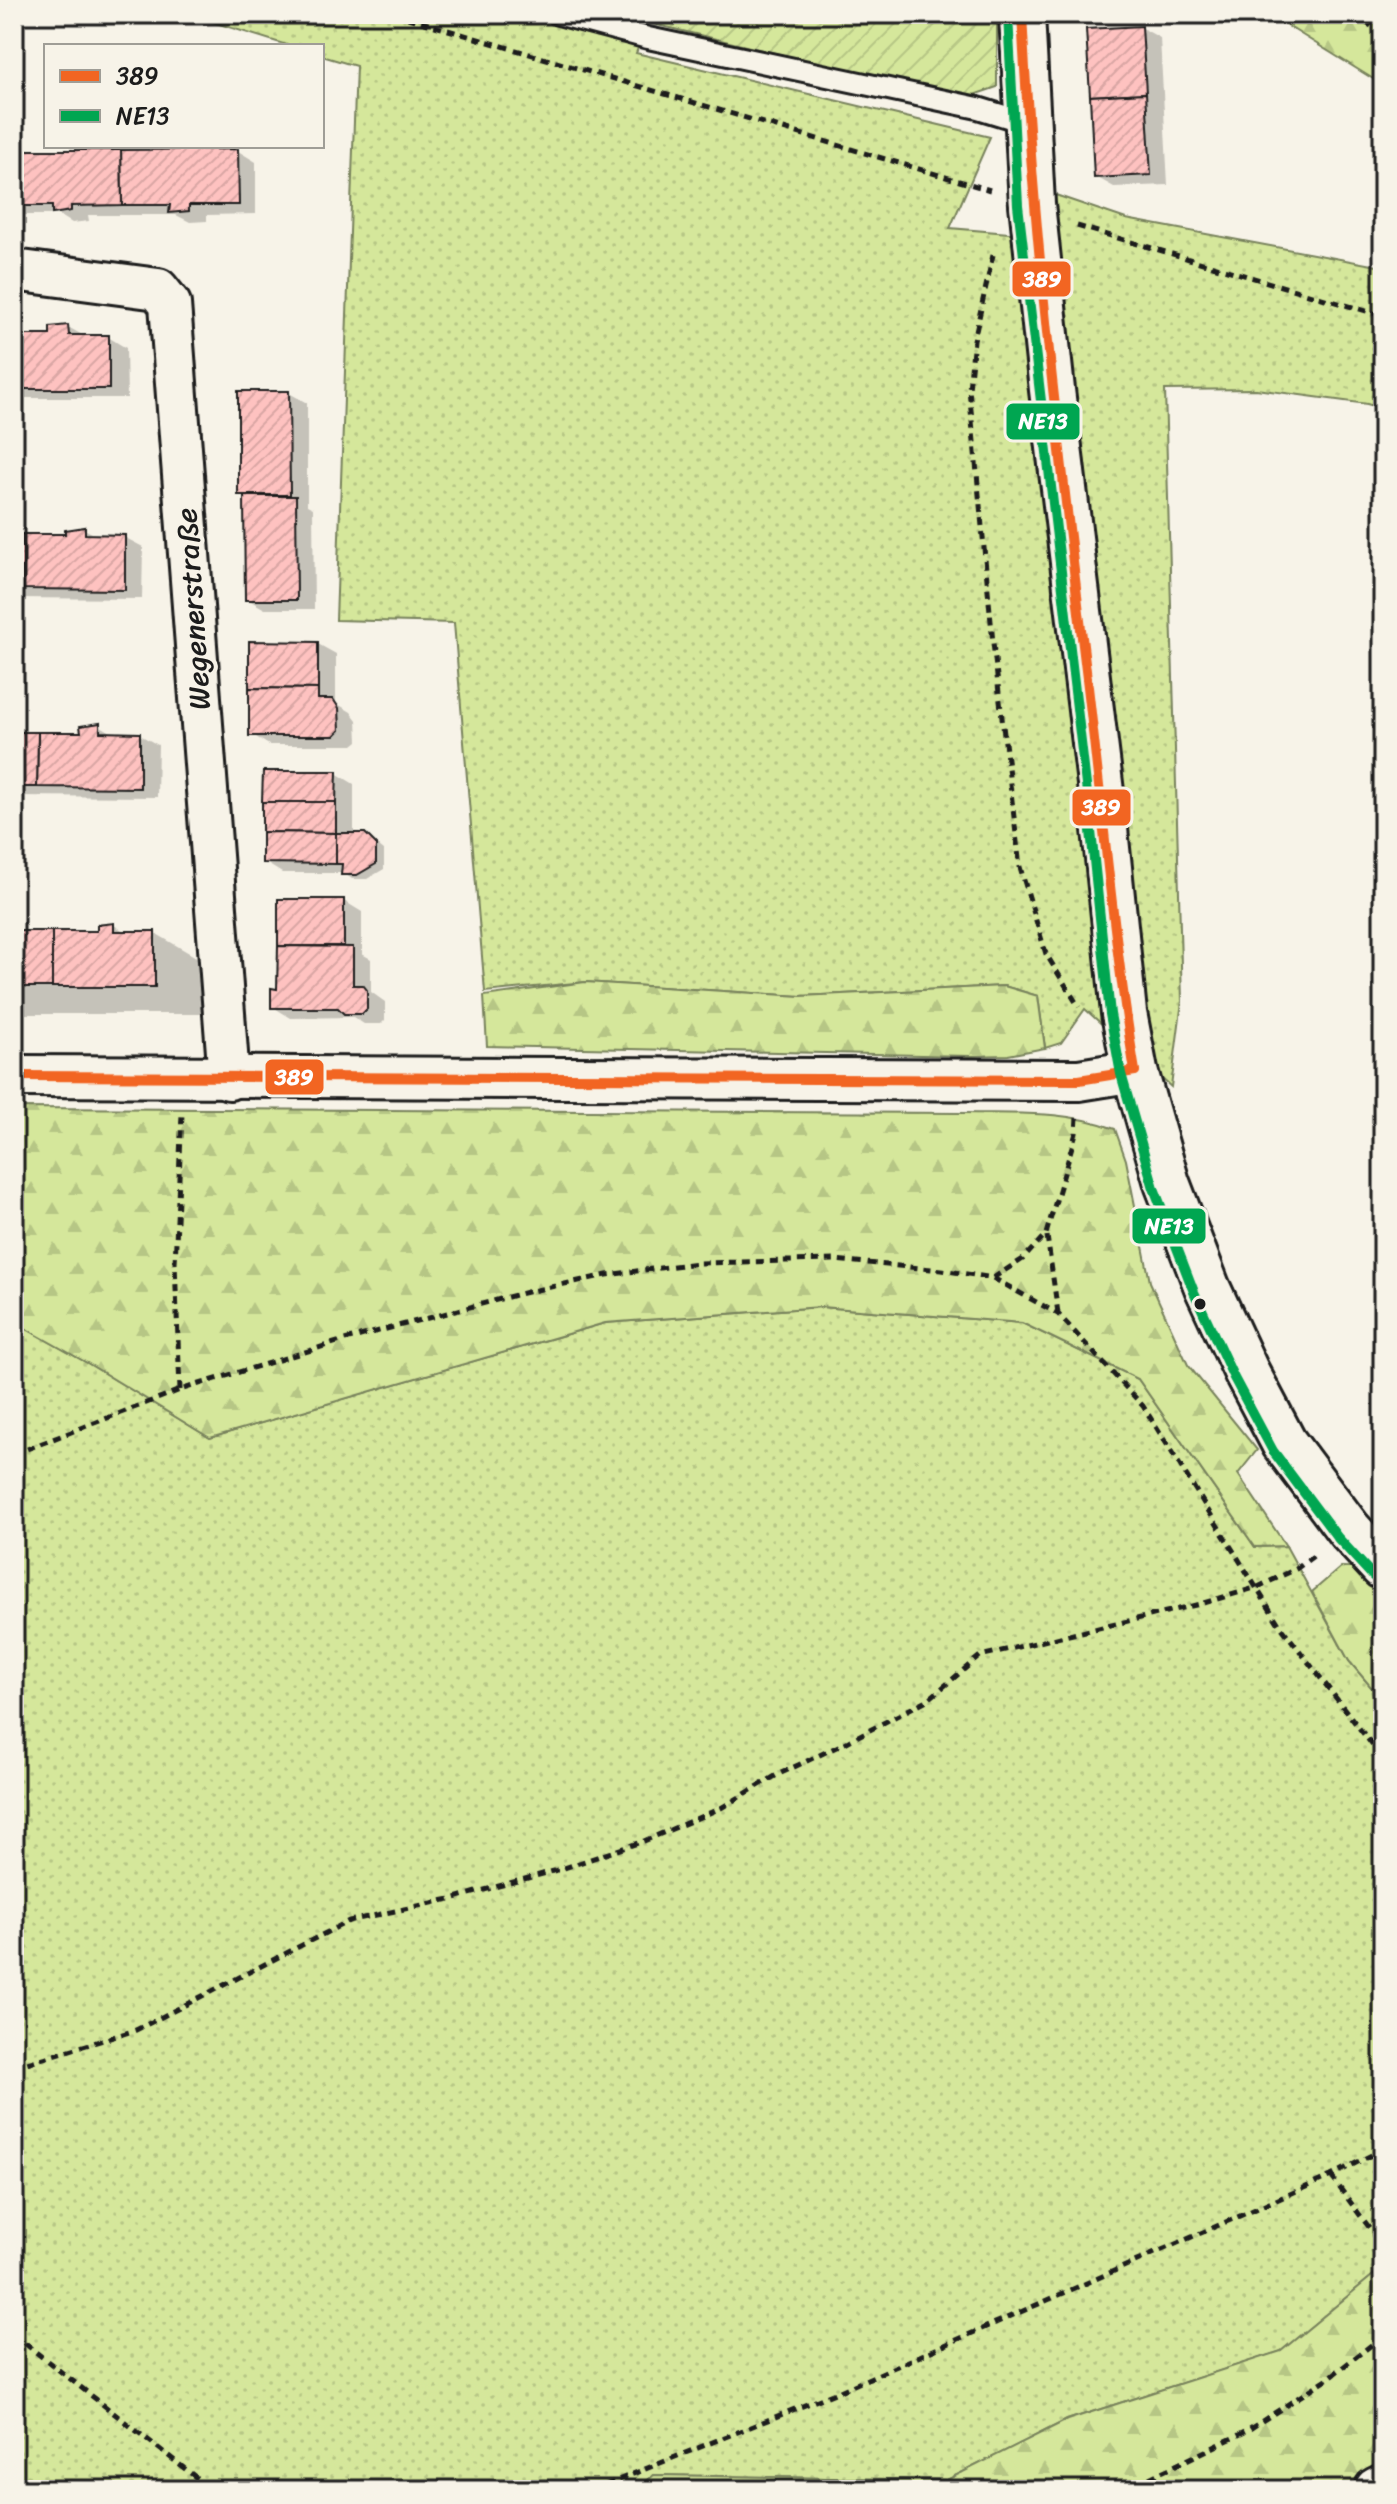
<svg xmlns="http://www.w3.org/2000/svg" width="1397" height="2504" viewBox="0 0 1397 2504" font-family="Sriracha,sans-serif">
<defs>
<pattern id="grass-dots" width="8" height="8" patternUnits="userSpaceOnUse" patternTransform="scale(2)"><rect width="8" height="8" fill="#d5e79b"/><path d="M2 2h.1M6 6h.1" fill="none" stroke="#b6c685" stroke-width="1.8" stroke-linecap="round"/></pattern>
<pattern id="forest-firs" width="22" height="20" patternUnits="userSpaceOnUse" patternTransform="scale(2)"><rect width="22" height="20" fill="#d5e79b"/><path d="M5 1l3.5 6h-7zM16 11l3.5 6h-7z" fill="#b6c685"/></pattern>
<pattern id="garden-furrows" width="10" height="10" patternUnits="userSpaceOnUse" patternTransform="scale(2)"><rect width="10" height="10" fill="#d5e79b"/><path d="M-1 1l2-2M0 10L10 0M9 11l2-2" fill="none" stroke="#b6c685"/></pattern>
<pattern id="building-hatch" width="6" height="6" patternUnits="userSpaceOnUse" patternTransform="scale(2)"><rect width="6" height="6" fill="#fec2c0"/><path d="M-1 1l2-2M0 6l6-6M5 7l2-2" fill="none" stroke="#d9a6a4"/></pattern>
</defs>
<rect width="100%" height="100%" fill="#f7f3e8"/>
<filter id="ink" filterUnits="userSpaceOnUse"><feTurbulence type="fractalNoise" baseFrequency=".0125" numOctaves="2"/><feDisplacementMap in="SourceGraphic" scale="16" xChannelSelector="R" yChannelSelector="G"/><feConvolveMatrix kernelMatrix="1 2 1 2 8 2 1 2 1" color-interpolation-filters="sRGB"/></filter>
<g filter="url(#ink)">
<g fill="url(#grass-dots)" stroke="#78825c" stroke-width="2">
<polygon points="187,14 652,14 636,53 990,137 950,228 1034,235 1032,187 1126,219 1383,267 1383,409 1367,404 1256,389 1165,390 1182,1001 1171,1087 1085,1009 1061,1043 1045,1048 1038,996 1004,986 801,996 585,982 485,992 454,623 336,620 356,66 322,56 322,46 290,46"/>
<polygon points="821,1307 1022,1323 1138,1379 1255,1547 1286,1546 1349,1661 1383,1701 1383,2267 1282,2351 1067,2420 947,2480 654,2475 636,2490 14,2490 14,1322 89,1364 210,1438 605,1323"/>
</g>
<g fill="url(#forest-firs)" stroke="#78825c" stroke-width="2">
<polygon points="1269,14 1383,14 1383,85 1278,20"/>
<polygon points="585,982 801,996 1004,986 1038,996 1045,1048 1008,1055 970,1056 487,1046 484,996"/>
<path d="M14,1108L965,1113C1016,1114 1067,1110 1115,1129L1126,1160L1150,1282L1188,1365L1257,1450L1238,1474L1286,1546L1255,1547L1138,1379L1022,1323L821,1307L605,1323L210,1438L89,1364L14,1322Z"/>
<polygon points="1341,1567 1381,1568 1383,1570 1383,1701 1349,1661 1312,1592"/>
<polygon points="1383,2267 1383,2465 1345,2490 636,2490 654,2475 947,2480 1067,2420 1281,2351"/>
</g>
<polygon fill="url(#garden-furrows)" stroke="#78825c" stroke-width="2" points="652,14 997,14 997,87 965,98 649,23"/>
<g fill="#0003">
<polygon points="1142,28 1160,38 1168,185 1114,187 1096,177"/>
<polygon points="238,151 256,162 256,214 207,215 207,221 190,222 176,215 88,215 89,221 72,223 59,215 25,215 14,209 14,152"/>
<polygon points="68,327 86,337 108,337 126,348 127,398 14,398 14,337 52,337"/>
<polygon points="289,393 307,403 307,505 313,508 314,609 265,609 247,599 246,498 240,494"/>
<polygon points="84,529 98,536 124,537 143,547 142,599 14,598 14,536 67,536"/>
<polygon points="318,644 336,654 336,703 351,712 357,720 358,741 353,745 269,745 251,734"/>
<polygon points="99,725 116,735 140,735 158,745 157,797 14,796 14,734 83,734"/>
<polygon points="336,773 354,784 354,835 365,835 384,850 384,869 367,879 352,879 343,873 282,873 264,862"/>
<polygon points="280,901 344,901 362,912 362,954 371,959 371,992 385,1002 385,1020 381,1024 364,1024 353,1017 291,1018 273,1007 279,991"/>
<polygon points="114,925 127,933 155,933 203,961 203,1014 14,1014 14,927 25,933 98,933"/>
</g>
<g fill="url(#building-hatch)" stroke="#1c1c1c" stroke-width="2">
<polygon points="1142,26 1146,93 1090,96 1086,29"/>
<polygon points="1146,93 1151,175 1094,178 1090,96"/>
<polygon points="238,149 239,205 189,205 189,211 169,213 170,205 122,205 121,150"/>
<polygon points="14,150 121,150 122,205 71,206 71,211 52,214 52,206 14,206"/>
<polygon points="68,325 69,335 109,335 109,389 14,389 14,335 50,335 50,327"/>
<polygon points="238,391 289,391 290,495 238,495"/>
<polygon points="244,496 296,496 297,600 245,600"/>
<polygon points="85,527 85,534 125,535 125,590 23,589 23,534 65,534 65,530"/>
<rect x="14" y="534" width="9" height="55"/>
<polygon points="249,641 318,642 318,689 249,688"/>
<polygon points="249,688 318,689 318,699 333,699 339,708 340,730 334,736 249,736"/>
<polygon points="100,723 100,732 140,733 140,788 37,787 38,732 81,732 80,726"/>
<polygon points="14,732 38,732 37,787 14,787"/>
<polygon points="263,771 337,771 336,802 262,802"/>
<polygon points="262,802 336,802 336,833 262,832"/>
<polygon points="262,832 336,833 336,864 262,863"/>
<polygon points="336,833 365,833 376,844 376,864 357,875 341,875 342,864 336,864"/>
<rect x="278" y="899" width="66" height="47"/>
<polygon points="114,923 114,931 155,931 155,987 52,987 52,931 97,931 97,925"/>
<rect x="14" y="931" width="38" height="56"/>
<polygon points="278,946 353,947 353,985 363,985 367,990 367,1009 362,1014 344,1014 338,1008 271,1008 271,988 277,989"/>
</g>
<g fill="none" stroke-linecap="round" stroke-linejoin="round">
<defs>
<polyline id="service" points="558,14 648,38 978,108 1027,123"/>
<g id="minor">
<polyline points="14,270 158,289 170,304 229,1079"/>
<polyline points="14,1076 1079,1080 1135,1071"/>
</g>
<polyline id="tertiary" points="1022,14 1032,204 1052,390 1102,800 1124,1013 1135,1071 1167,1183 1207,1287 1246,1371 1284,1443 1349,1530 1383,1567"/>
<polyline id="primary" points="1377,2490 1383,2487"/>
</defs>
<use href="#service" stroke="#1c1c1c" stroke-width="26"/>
<use href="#minor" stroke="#1c1c1c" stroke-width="46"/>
<use href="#tertiary" stroke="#1c1c1c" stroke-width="50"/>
<use href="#primary" stroke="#1c1c1c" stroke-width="50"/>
<g stroke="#1c1c1c" stroke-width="5" stroke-dasharray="8 6" stroke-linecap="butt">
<polyline points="394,14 990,190"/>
<polyline points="1353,14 1383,34"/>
<polyline points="1077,226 1383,316"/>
<polyline points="993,255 974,340 969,389 993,643 1020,867 1046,954 1079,1007"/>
<polyline points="1047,1236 1058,1313"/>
<polyline points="993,1278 1023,1259 1046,1234 1076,1133 1077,1117"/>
<polyline points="180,1390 175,1263 182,1114"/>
<polyline points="14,1454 180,1390 341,1341 527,1292 607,1275 697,1263 834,1260 942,1270 993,1278 1058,1314 1143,1406 1279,1624 1383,1759"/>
<polyline points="14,2067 136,2030 349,1921 455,1898 561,1869 644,1841 721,1808 777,1775 845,1743 929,1699 980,1656 1200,1604 1258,1587 1296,1569 1316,1554"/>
<polyline points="1331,2176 1383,2246"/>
<polyline points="14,2335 212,2490"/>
<polyline points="593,2490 840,2391 1331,2176 1383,2149"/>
<polyline points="1124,2490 1245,2432 1330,2377 1383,2336"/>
</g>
<use href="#service" stroke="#f7f3e8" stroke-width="20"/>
<use href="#minor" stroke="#f7f3e8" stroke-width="40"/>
<use href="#tertiary" stroke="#f7f3e8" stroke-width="44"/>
<use href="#primary" stroke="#f7f3e8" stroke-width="44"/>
<defs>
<g id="bus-1">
<path d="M1022,14C1033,240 1061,463 1088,687C1103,815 1114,944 1135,1071"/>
<polyline points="14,1076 1079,1080 1135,1071"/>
</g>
<polyline id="bus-2" points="1008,15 1018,205 1088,802 1110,1014 1121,1074 1154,1188 1194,1292 1234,1378 1273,1451 1338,1538 1373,1576"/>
</defs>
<use href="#bus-1" stroke="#f7f3e8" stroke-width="16"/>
<use href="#bus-2" stroke="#f7f3e8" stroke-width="16"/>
<use href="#bus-1" stroke="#f26522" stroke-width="10"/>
<use href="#bus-2" stroke="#00a651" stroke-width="10"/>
</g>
</g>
<circle fill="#1c1c1c" stroke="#f7f3e8" stroke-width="3" cx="1200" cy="1304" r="7"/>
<g text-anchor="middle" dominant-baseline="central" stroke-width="8" stroke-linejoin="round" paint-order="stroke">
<g font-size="30" fill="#1c1c1c" stroke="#f7f3e8">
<text transform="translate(193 609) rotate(-94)">Wegenerstraße</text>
</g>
</g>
<g stroke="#f7f3e8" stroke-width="3">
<rect x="1011" y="260" width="61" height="38" rx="8" fill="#f26522"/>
<rect x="1005" y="402" width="76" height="39" rx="8" fill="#00a651"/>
<rect x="1071" y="788" width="61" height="39" rx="8" fill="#f26522"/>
<rect x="264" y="1058" width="61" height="38" rx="8" fill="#f26522"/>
<rect x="1131" y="1207" width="76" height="38" rx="8" fill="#00a651"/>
</g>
<g font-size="22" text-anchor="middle" font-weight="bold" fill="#fff">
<text x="1042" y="287">389</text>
<text x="1043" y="429">NE13</text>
<text x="1101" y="815">389</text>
<text x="294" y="1085">389</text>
<text x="1169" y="1234">NE13</text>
</g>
<rect width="1397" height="2504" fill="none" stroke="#f7f3e8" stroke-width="48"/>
<rect x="24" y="24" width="1349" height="2456" fill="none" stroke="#1c1c1c" stroke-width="3" filter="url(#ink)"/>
<rect x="44" y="44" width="280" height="104" fill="#f7f3e8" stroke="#9f9d96" stroke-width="2"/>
<rect x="60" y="70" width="40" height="12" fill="#f26522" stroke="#9f9d96" stroke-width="2"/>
<text x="116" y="84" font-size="24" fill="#1c1c1c">389</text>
<rect x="60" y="110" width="40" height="12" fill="#00a651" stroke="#9f9d96" stroke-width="2"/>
<text x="116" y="124" font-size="24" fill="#1c1c1c">NE13</text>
</svg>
